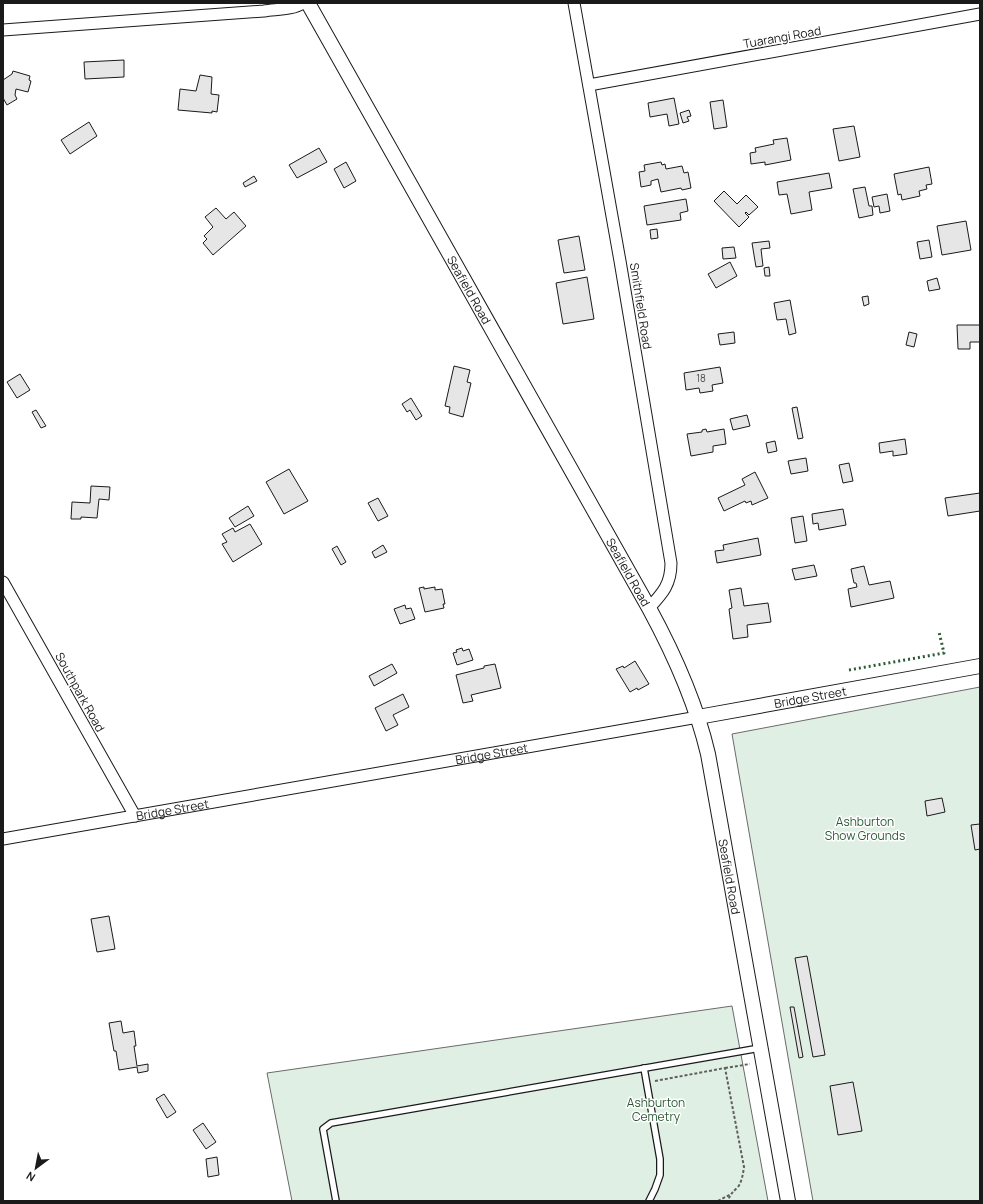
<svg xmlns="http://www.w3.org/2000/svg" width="983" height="1204" viewBox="0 0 983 1204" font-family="Manrope,sans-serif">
<rect width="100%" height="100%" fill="#fff"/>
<g fill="#e0efe3" stroke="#6a6a6a">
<polygon points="980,687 980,1201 813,1201 732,734"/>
<polygon points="732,1006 768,1201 292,1201 267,1073"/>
</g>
<g fill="#e6e6e6" stroke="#1a1a1a">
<polygon points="124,60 124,77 85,79 84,62"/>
<polygon points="13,71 30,76 29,80 31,81 28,92 16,89 15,95 17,99 7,105 3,98 3,80 12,74"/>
<polygon points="200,75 212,77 211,94 219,95 217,112 212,111 212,113 178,110 180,89 196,91"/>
<polygon points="674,98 679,124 669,126 667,114 650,117 648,103"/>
<polygon points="723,100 727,127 714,129 710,102"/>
<polygon points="689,110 691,116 687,117 689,121 683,123 680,113"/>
<polygon points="89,122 97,136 70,154 61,140"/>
<polygon points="854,126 860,157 839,161 833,129"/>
<polygon points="787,138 791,160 765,165 765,162 751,164 750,153 756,152 755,148 774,144 773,140"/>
<polygon points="319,148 327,162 297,178 289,165"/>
<polygon points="346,162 356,181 344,188 334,169"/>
<polygon points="661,162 662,165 665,164 666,169 682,166 684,173 688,172 691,188 682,190 681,188 661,192 658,179 651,181 651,185 641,187 639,172 645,171 644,165"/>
<polygon points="929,167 932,184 926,185 927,189 919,191 920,196 902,200 901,194 898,195 894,174"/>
<polygon points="829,173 832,188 809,192 812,210 791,214 787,194 779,195 777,182"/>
<polygon points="254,176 257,181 245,187 243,183"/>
<polygon points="865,187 869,206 872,206 873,215 859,218 853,189"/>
<polygon points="724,191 737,204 746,195 758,207 749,215 746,212 745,213 749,217 739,227 714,201"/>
<polygon points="887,194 890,211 880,213 879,206 874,207 872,197"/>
<polygon points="686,199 688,211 680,213 681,220 647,225 644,206"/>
<polygon points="216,208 226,219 234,212 246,226 213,255 203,243 207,239 204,236 213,227 205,217"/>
<polygon points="966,221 971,250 942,255 937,226"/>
<polygon points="657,229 658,238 651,239 650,230"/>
<polygon points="579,236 585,270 564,273 558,240"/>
<polygon points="929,240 932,257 920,259 917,242"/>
<polygon points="769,241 770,248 761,249 763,266 756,267 752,243"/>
<polygon points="734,247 736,258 723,259 722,248"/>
<polygon points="730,262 737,276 716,288 708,274"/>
<polygon points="769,267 770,276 765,276 764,268"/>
<polygon points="587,277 594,319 563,324 556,283"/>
<polygon points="937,278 940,289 929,291 927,281"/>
<polygon points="868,296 869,304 864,306 862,297"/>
<polygon points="790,300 796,333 789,335 786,319 777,320 774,303"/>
<polygon points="957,325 980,325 980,342 970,342 970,349 958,349"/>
<polygon points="734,332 735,343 720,345 718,334"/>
<polygon points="909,332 917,334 914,347 906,345"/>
<polygon points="454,366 470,370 467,382 471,383 463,417 449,413 450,407 445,406"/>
<polygon points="720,367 723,383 712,385 713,391 700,393 699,388 686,390 684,373"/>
<polygon points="20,374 30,390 17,398 7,382"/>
<polygon points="411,398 422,416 416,420 410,410 407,412 402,404"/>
<polygon points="797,407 803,438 798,439 792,408"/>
<polygon points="36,410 46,426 41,428 32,412"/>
<polygon points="747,415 750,426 733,430 730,419"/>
<polygon points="706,429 707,432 724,429 726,444 713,446 713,452 691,456 687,434 702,432 702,430"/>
<polygon points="905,439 907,454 893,456 893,451 880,453 879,443"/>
<polygon points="775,441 777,451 768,453 766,443"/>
<polygon points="806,458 808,471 791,474 788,461"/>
<polygon points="849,463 853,481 843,483 839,465"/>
<polygon points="289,469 308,501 284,514 266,482"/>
<polygon points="755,472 768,498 752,505 751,501 746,503 745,501 724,511 718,498 745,485 742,479"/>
<polygon points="91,486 110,487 109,500 99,499 97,518 81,517 81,519 71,519 72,502 90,503"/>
<polygon points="980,493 980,511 948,516 945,498"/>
<polygon points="378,498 388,516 378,521 368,503"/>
<polygon points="248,506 254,516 235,527 229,518"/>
<polygon points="843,509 846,525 819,530 818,523 813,524 812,514"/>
<polygon points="803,516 807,541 795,543 791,518"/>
<polygon points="250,524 262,544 233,562 222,544 227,542 222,534 233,528 235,532"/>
<polygon points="758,538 761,555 717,563 715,551 724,550 723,545"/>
<polygon points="383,545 387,552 375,558 372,552"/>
<polygon points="337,546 346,562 341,565 332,549"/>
<polygon points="814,565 817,576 795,580 792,569"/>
<polygon points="864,566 869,585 890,581 894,598 851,607 848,589 857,587 856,583 854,583 851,569"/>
<polygon points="424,587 424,589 435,587 435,590 442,589 445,604 443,604 444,608 425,612 419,588"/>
<polygon points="741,588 744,606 768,603 771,622 747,625 748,637 733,639 729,609 732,608 729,590"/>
<polygon points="405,605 406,609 411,608 415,619 400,624 394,609"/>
<polygon points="462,648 463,651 469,649 473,660 457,665 453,653 457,652 456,650"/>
<polygon points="635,661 649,684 638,690 637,688 630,692 616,669 623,666 624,668"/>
<polygon points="392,664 397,673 374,686 369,676"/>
<polygon points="495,664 501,688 471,695 473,701 463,703 456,675 484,668 484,666"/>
<polygon points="403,694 409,707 393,715 398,725 386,731 375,708"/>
<polygon points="942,798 945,812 927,816 925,801"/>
<polygon points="980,824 980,849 975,850 971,825"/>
<polygon points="109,916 115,949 97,952 91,919"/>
<polygon points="807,956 825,1055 813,1057 795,958"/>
<polygon points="790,1007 794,1007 803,1057 799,1058"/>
<polygon points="121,1021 123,1033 134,1031 136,1046 134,1046 137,1066 148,1064 148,1071 138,1073 137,1067 119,1070 116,1051 114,1051 109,1023"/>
<polygon points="853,1082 862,1131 838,1135 830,1086"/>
<polygon points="164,1094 176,1112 167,1118 156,1099"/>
<polygon points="203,1123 216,1142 206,1149 193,1130"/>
<polygon points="217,1157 219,1175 208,1177 206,1159"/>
</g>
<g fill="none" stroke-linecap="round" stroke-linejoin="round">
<defs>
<g id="service">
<polyline points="644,1068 660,1159 660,1175 655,1189 649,1201"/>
<polyline points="336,1201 323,1129 331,1123 760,1048"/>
</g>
<g id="minor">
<path d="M574,3L620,261L671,563C671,584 663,593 649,608"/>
<path d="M3,30L264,11C276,9 292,10 303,3"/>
<polyline points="589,85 980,14"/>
<polyline points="3,582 135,816"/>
<path id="s1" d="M3,839L698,717"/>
</g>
<g id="tertiary">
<path id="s2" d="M308,3L649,608C674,654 696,703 708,754L788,1201"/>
<path id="s3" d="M698,717L980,666"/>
</g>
</defs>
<use href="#service" stroke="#1a1a1a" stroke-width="8"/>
<use href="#minor" stroke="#1a1a1a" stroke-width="13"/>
<use href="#tertiary" stroke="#1a1a1a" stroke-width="16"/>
<g stroke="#5f5f5f" stroke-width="2" stroke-dasharray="3 2" stroke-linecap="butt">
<polyline points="725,1068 750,1064"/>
<path d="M655,1081L725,1068L744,1167C743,1174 742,1181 738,1187C733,1192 730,1194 728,1201"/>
<polyline points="718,1201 731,1194"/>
</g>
<use href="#service" stroke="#fff" stroke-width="5.5"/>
<use href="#minor" stroke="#fff" stroke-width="11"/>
<use href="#tertiary" stroke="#fff" stroke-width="14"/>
<polyline stroke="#2b5a34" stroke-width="3" stroke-dasharray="2 3" stroke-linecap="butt" points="849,670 944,653 939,632"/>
</g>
<g text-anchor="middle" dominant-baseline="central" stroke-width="3" stroke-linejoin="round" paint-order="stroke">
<g font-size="10" fill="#4d4d4d">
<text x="701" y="378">18</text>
</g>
<g font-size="12" fill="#1a1a1a" stroke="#fff">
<text transform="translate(782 37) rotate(-10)">Tuarangi Road</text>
<text stroke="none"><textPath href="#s2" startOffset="329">Seafield Road</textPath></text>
<text transform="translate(641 306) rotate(81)">Smithfield Road</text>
<text stroke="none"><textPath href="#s2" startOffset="653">Seafield Road</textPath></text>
<text transform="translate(80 692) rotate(61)">Southpark Road</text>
<text stroke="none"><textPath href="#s3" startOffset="114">Bridge Street</textPath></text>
<text stroke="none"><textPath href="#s1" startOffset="496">Bridge Street</textPath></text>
<text stroke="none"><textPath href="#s1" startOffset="172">Bridge Street</textPath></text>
<text stroke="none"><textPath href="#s2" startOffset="977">Seafield Road</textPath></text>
</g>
<g font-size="12" fill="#2b5a34" stroke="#fff">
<text x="865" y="821">Ashburton<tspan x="865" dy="14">Show Grounds</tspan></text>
<text x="656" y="1102">Ashburton<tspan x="656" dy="14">Cemetry</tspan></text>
</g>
</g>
<rect width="983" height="1204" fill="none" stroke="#1a1a1a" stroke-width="8"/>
<g transform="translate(36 1168) rotate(212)" stroke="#ffffff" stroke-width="3" paint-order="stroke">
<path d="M0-3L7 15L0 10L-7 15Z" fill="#1a1a1a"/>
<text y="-6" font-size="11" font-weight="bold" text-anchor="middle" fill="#1a1a1a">N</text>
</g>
</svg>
